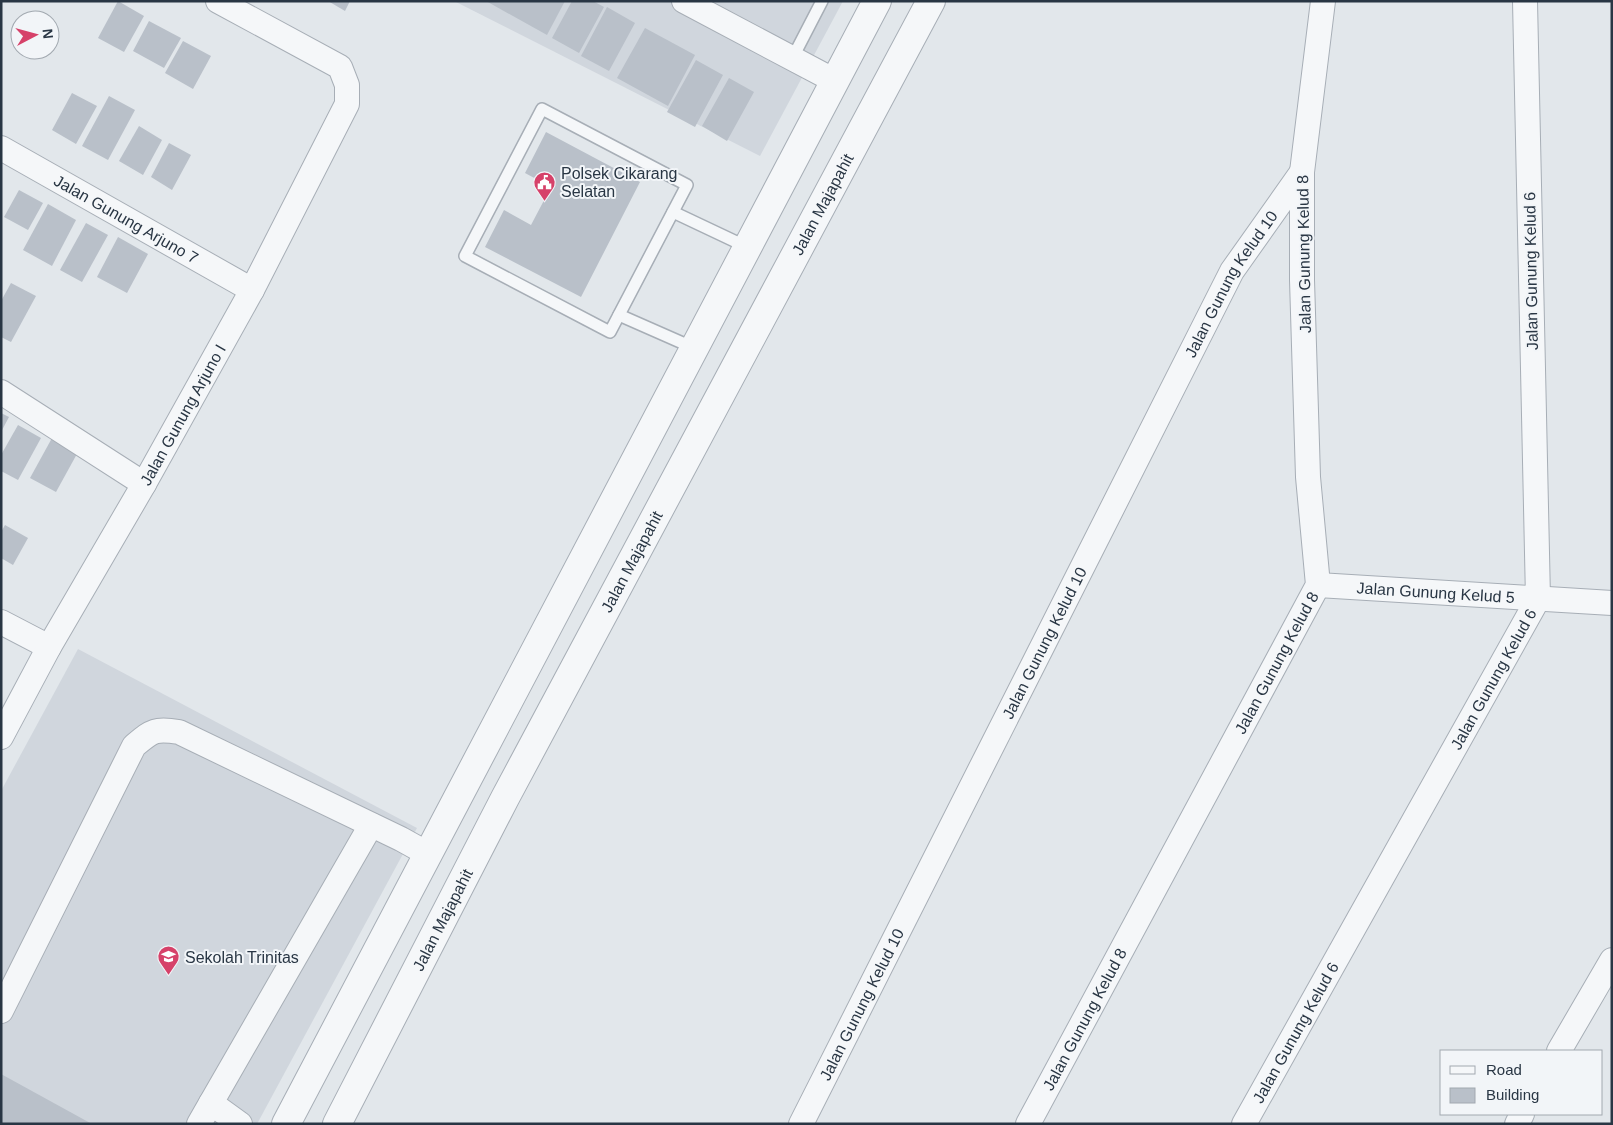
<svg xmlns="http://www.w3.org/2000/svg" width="1613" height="1125" viewBox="0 0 1613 1125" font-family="Arial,sans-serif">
<rect width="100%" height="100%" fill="#e2e7eb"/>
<g fill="#d0d6dd">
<polygon points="454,1 843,1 760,156"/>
<polygon points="78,649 417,828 257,1124 1,1124 1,791"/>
</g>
<g fill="#b9c0c9">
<polygon points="118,1 144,16 124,52 98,38"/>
<polygon points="328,1 350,1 345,11"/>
<polygon points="486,1 565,1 547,35"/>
<polygon points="572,1 593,1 604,7 579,53 552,38"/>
<polygon points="607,7 635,23 609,71 581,56"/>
<polygon points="149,21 181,38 164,68 133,51"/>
<polygon points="645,28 695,55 668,106 617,78"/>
<polygon points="183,41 211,56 193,89 165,73"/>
<polygon points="696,60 723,75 695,127 667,112"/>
<polygon points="729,78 754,92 727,141 702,126"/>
<polygon points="72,93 97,106 76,144 52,130"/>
<polygon points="109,96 135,110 108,160 82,146"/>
<polygon points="139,126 162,140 143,175 119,161"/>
<polygon points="546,132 640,182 581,297 485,247 504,210 531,225 551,187 525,173"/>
<polygon points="169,143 191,155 172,190 151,177"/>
<polygon points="19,190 43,203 28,230 4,217"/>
<polygon points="48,204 76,220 52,266 23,250"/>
<polygon points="86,223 108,235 82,282 60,270"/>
<polygon points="118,237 148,254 127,293 97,277"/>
<polygon points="11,283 36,296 11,342 1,337 1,301"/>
<polygon points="1,413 9,417 1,432"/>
<polygon points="18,425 41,438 18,480 1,471 1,455"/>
<polygon points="52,438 78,452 56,492 30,478"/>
<polygon points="5,525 28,538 13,565 1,558 1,532"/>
<polygon points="1,1074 92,1124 1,1124"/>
</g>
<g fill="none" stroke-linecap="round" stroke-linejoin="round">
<defs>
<g id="service">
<polyline points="792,59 822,1"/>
<polygon points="542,109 687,185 610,332 465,256"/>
<polyline points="673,212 747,247"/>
<polyline points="619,315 694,348"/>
</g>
<g id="minor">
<polyline points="684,1 835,81"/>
<path id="s1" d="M1,148L252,290"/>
<polyline points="1,392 144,484"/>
<path id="s2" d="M1318,585L1612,603"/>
<polyline points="1,622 49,647"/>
<path id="s3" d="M1,737L49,647L144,484L252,290L347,104V85L340,67L218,1"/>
<path d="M1,1011L134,746C152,731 154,728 179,732L401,839L428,854"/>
<polyline points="1559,1051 1612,960"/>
<polyline points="211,1103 371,825"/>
<polyline points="199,1124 211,1103 240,1124"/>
<path id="s4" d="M801,1124L1232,271L1302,172"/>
<path id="s5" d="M1028,1124L1318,585L1308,477L1302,280V172L1323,1"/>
<path id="s6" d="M1244,1124L1538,599L1525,1"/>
<polyline points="1517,1124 1522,1114"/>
</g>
<g id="tertiary">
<polyline points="286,1124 877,1"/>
<path id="s7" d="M337,1124L505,798L931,1"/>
</g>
</defs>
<use href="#service" stroke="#a7aeb6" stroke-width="14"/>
<use href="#minor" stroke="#a7aeb6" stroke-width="26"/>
<use href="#tertiary" stroke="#a7aeb6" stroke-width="30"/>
<use href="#service" stroke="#f5f7f9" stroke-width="11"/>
<use href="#minor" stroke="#f5f7f9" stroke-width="24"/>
<use href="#tertiary" stroke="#f5f7f9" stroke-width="28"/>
</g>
<defs>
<symbol id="civic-pin" viewBox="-11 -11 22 30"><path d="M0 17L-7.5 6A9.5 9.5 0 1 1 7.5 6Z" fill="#d64169" stroke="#f2f5f8"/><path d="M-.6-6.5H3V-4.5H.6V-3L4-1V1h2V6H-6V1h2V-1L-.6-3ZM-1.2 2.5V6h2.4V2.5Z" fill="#fff"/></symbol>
<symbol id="school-pin" viewBox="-11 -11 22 30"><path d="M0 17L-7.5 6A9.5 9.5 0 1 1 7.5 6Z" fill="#d64169" stroke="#f2f5f8"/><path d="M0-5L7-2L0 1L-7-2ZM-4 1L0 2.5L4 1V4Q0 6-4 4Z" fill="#fff"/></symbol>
</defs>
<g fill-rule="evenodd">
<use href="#civic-pin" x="532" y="170" width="25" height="34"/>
<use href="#school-pin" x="156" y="944" width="25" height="34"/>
</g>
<g text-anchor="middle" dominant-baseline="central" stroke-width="4" stroke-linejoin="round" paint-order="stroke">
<g font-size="16" fill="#293644" stroke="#f2f5f8" text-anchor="start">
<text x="561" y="173">Polsek Cikarang<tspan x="561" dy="18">Selatan</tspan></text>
<text x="185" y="957">Sekolah Trinitas</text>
</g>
<g font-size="16" fill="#293644" stroke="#f2f5f8">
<text stroke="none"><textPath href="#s7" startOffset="1040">Jalan Majapahit</textPath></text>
<text stroke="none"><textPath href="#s1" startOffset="144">Jalan Gunung Arjuno 7</textPath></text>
<text transform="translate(1304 254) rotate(-91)">Jalan Gunung Kelud 8</text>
<text transform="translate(1531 271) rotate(-91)">Jalan Gunung Kelud 6</text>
<text stroke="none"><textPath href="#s4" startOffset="944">Jalan Gunung Kelud 10</textPath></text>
<text stroke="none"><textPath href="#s3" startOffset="370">Jalan Gunung Arjuno I</textPath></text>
<text stroke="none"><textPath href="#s7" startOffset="635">Jalan Majapahit</textPath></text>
<text stroke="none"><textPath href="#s2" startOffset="118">Jalan Gunung Kelud 5</textPath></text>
<text stroke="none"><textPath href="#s4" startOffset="539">Jalan Gunung Kelud 10</textPath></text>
<text stroke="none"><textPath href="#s5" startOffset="524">Jalan Gunung Kelud 8</textPath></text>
<text stroke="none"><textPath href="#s6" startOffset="510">Jalan Gunung Kelud 6</textPath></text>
<text stroke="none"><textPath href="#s7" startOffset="230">Jalan Majapahit</textPath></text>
<text stroke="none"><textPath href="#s4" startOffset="134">Jalan Gunung Kelud 10</textPath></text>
<text stroke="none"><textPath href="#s5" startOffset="119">Jalan Gunung Kelud 8</textPath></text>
<text stroke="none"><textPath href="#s6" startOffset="105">Jalan Gunung Kelud 6</textPath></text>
</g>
</g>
<rect width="1613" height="1125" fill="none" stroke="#293644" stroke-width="5"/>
<rect x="1440" y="1050" width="162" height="65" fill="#f2f5f8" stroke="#a2a9b0"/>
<rect x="1450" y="1066" width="25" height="8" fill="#f5f7f9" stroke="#a2a9b0"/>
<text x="1486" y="1075" font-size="15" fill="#293644">Road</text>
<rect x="1450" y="1088" width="25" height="15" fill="#b9c0c9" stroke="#a2a9b0"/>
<text x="1486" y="1100" font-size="15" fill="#293644">Building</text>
<g transform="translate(35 35) rotate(84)"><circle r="24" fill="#f2f5f8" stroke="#a2a9b0"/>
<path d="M0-4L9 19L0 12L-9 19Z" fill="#d64169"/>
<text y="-8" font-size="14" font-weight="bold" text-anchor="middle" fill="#293644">N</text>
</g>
</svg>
